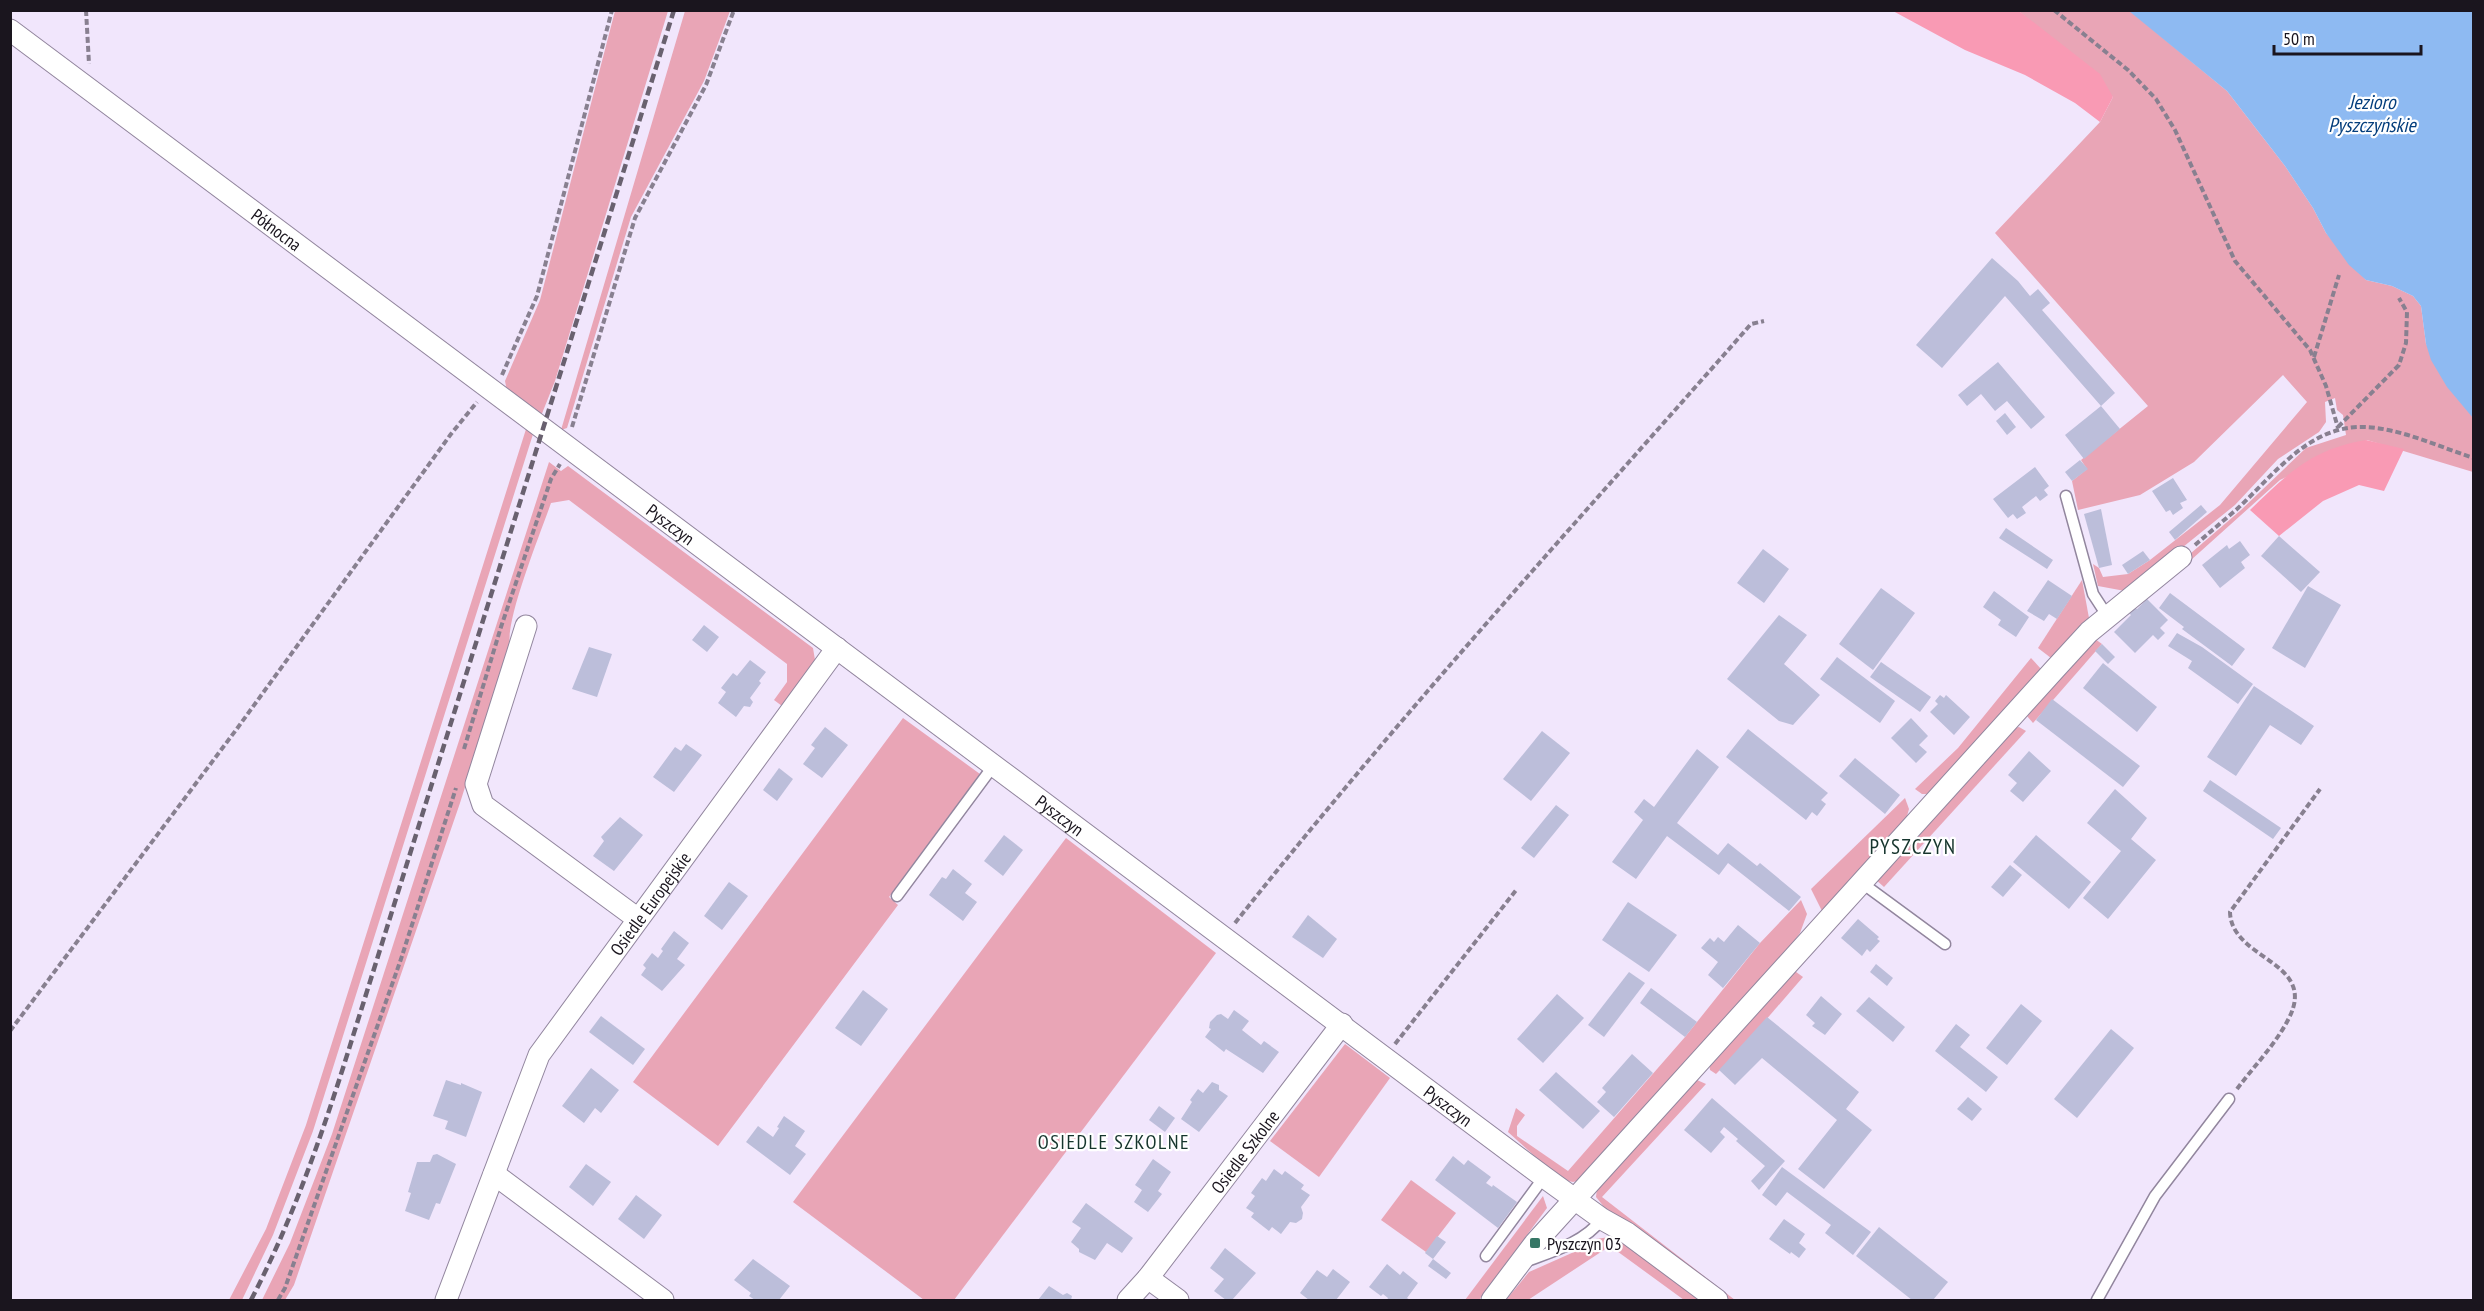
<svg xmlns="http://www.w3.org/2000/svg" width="2484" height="1311" viewBox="0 0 2484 1311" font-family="'PT Sans Narrow',sans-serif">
<rect width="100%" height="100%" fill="#f1e6fc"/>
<g fill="#e9a5b6">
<polygon points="2129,10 2227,91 2285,166 2313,208 2326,233 2366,280 2392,286 2413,296 2421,306 2426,344 2473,418 2473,472 2367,440 2280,480 2171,578 2176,566 2241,510 2306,448 2346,435 2343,415 2337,410 2335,398 2325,402 2326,422 2319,432 2278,459 2235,505 2141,581 2125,591 2098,586 2093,564 2099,568 2103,577 2128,574 2150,560 2220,505 2307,402 2283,375 2194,462 2140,495 2078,510 2072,481 2087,469 2081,460 2148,406 1995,233 2100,122 2113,97 2019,11"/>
<polygon points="615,11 668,11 555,381 541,416 507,391 505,381 540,300"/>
<polygon points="685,11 730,11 704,81 631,217 567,428 561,430"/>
<polygon points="527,426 534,431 313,1131 273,1235 242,1300 229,1300 266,1229 306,1125"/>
<path d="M549,462L561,471L568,466L813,648L815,660L782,706L774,700L787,682V664L569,500L551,503C541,532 505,620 510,645L460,803L294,1285L285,1300H262L290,1243L332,1134Z"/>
<polygon points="2082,580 2089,618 2051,658 2038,648"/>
<polygon points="2095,639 2102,644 2033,723 2027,716 2028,709"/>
<polygon points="2031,658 2041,669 2038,675 1932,794 1922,794 1915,789 1958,748"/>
<polygon points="903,718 980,774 889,897 898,905 718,1146 633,1082"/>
<polygon points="2019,727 2026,731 1884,887 1875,879 2010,729"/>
<polygon points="1905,798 1909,809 1905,823 1823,913 1811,889"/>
<polygon points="1066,838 1216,953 954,1300 924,1300 793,1202"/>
<polygon points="1801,900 1807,914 1800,933 1786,952 1581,1180 1573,1182 1560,1179 1508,1132 1516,1108 1525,1115 1517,1126 1517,1136 1568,1171 1685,1037 1760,943"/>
<polygon points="1792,969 1803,977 1745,1044 1716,1074 1710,1070 1709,1062"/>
<polygon points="1345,1044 1390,1078 1319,1177 1270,1141"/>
<polygon points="1697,1080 1706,1084 1602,1197 1735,1300 1729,1300 1609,1213 1596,1197 1597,1188"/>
<polygon points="1411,1180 1456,1213 1426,1252 1381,1220"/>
<polygon points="1543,1196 1547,1208 1479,1300 1465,1300"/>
<polygon points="1616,1236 1704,1300 1684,1300 1610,1246 1528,1300 1506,1300 1529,1272 1583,1248 1596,1239"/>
</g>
<g fill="#f99ab4">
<polygon points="1893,11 2019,11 2100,74 2113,97 2100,122 2075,103 2025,75 1965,50"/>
<path d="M2366,440L2404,449L2384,491L2359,485L2323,501L2279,536L2250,510C2288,473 2312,449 2366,440Z"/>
</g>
<polygon fill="#8ebaf2" points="2129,11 2473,11 2473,418 2447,387 2431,360 2426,344 2421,306 2413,296 2392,286 2366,280 2349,265 2326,233 2313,208 2285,166 2227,91"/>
<g fill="#bcbeda">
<polygon points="1992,258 2018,281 2030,296 2038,289 2050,303 2042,310 2115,393 2101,406 2005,296 1942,368 1916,345"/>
<polygon points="1998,362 2045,417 2031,429 2007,401 1995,411 1981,394 1967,406 1958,395"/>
<polygon points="2101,406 2120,429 2084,459 2065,435"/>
<polygon points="2005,413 2016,427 2007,435 1996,421"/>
<polygon points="2080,460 2088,469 2072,481 2065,472"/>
<polygon points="2035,467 2049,486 2044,490 2048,495 2040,501 2036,496 2022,507 2026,513 2017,519 2013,514 2008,518 1993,499"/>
<polygon points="2173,478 2187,500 2180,503 2183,508 2173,515 2170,510 2166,512 2152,491"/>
<polygon points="2201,505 2207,512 2175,540 2169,532"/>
<polygon points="2101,509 2112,565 2099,568 2084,514"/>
<polygon points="2006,528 2053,560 2047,569 1999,538"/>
<polygon points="2279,536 2320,572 2301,592 2261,556"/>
<polygon points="2240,541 2250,555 2241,562 2245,568 2220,588 2202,565 2227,545 2229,549"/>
<polygon points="1763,549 1789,569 1764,603 1737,583"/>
<polygon points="2143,551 2150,560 2128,574 2122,565"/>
<polygon points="2048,580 2072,596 2057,619 2049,614 2044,621 2027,611"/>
<polygon points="2308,586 2341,605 2305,668 2272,648"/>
<polygon points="1881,588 1915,613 1873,670 1839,644"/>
<polygon points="1994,591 2029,617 2016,637 1998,625 2001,620 1983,607"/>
<polygon points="2170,593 2245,649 2232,666 2182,629 2184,627 2159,608"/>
<polygon points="2147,599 2168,620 2160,628 2165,633 2158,640 2153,635 2135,653 2114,632 2131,615 2128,612 2133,606 2137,609"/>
<polygon points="1779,615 1807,635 1784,664 1820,695 1793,725 1779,721 1727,679"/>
<polygon points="704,625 719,637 707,652 692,640"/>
<polygon points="2177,633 2202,647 2253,684 2238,704 2188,668 2192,661 2168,646"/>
<polygon points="2102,644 2115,657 2108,664 2095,651"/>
<polygon points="589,647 612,654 597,697 572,689"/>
<polygon points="1837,657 1895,701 1880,723 1820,679"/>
<polygon points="750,660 766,672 759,681 761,683 750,698 753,702 750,707 744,706 736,717 718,703 726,692 721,688 733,673 737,676"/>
<polygon points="1881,662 1931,697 1920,712 1870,677"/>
<polygon points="2103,663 2157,707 2137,732 2083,688"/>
<polygon points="2254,686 2314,726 2301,745 2270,725 2236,776 2207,757"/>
<polygon points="1940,695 1944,698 1946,695 1970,717 1954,735 1930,712 1938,704 1935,701"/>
<polygon points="2052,699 2140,766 2123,787 2036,720"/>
<polygon points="1911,718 1928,736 1919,745 1927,752 1916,763 1891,738"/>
<polygon points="825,727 848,745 822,778 803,764 815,748 811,745"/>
<polygon points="1748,729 1828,793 1821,800 1826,804 1817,816 1812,812 1806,820 1726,757"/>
<polygon points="1542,731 1570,753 1531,801 1503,779"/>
<polygon points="686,744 702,755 674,792 653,777 675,747 681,751"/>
<polygon points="1697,749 1719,767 1677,823 1718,855 1728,843 1757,866 1760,863 1801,897 1789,911 1728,863 1719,875 1667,836 1636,879 1612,862 1643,820 1634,812 1644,799 1654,807"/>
<polygon points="2029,751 2051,771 2023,802 2010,791 2017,783 2008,775"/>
<polygon points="1855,758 1900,795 1885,814 1839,776"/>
<polygon points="779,768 793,779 777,801 763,790"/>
<polygon points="2210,780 2281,828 2273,839 2203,791"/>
<polygon points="2115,789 2147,818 2131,839 2156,860 2108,919 2083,898 2121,851 2087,823"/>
<polygon points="1556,805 1569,815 1534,858 1521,848"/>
<polygon points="620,817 643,835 614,871 593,856 604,841 601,837"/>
<polygon points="1004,835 1023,850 1003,876 984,861"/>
<polygon points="2036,835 2091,882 2069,909 2013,862"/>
<polygon points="2010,865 2022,875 2003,897 1991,887"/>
<polygon points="953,869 972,884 965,893 977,902 963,921 929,895 942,877 946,879"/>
<polygon points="729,882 748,896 722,930 704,916"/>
<polygon points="1628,902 1677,935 1649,972 1602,940"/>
<polygon points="1308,915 1337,939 1323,958 1292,937"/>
<polygon points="1858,919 1879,937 1877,939 1880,941 1870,952 1867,949 1862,956 1841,938"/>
<polygon points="1738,925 1760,943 1723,988 1708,975 1718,962 1701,948 1710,938 1714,942 1718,937 1724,942"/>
<polygon points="674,931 689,943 677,959 685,965 662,991 641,975 646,968 643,965 652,953 658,958 663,951 661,949"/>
<polygon points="1876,964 1893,978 1887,986 1870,972"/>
<polygon points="1629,972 1645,983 1604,1037 1588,1025"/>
<polygon points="1651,988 1697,1022 1685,1037 1640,1003"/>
<polygon points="863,990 888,1009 861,1046 835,1028"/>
<polygon points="1557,994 1584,1018 1543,1063 1517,1039"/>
<polygon points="1821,996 1842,1014 1825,1035 1812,1026 1815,1023 1806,1015"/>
<polygon points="1869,997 1905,1027 1893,1042 1856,1011"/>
<polygon points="2021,1004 2042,1021 2007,1065 1986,1048"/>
<polygon points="1234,1010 1249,1021 1242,1030 1261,1045 1264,1041 1279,1052 1263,1073 1226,1049 1224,1052 1205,1037 1211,1029 1209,1028 1210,1022 1217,1015 1221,1014 1228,1019"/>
<polygon points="601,1016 645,1049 633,1065 589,1032"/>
<polygon points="1767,1017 1859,1092 1846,1109 1872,1130 1824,1189 1798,1169 1837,1120 1762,1058 1735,1085 1719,1070"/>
<polygon points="1956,1024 1970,1035 1960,1047 1998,1077 1986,1092 1935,1051"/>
<polygon points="2111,1029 2134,1048 2077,1118 2054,1099"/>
<polygon points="1632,1054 1653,1073 1614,1117 1597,1102 1606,1092 1602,1088"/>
<polygon points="591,1068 619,1090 601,1113 595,1108 584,1123 562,1106"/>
<polygon points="1556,1072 1600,1111 1583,1129 1539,1090"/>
<polygon points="446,1080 461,1085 461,1083 482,1092 466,1137 445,1129 448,1121 433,1116"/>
<polygon points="1212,1082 1219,1085 1219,1090 1228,1096 1199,1132 1181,1119 1192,1102 1190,1100 1198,1089 1203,1093"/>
<polygon points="1968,1097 1982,1109 1972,1121 1957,1109"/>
<polygon points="1712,1098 1785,1161 1759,1190 1751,1181 1765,1166 1736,1141 1738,1139 1724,1127 1720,1132 1725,1137 1711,1153 1684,1130"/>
<polygon points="1159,1106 1175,1118 1165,1132 1149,1120"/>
<polygon points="784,1116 805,1131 795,1146 806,1154 790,1175 746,1142 758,1126 773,1137 779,1128 777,1127"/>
<polygon points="437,1154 456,1164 440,1204 436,1203 429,1220 405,1211 411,1193 408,1192 417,1162 430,1162 433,1155"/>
<polygon points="1453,1156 1464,1165 1468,1160 1491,1177 1486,1183 1492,1187 1493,1185 1517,1202 1498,1228 1435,1180"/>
<polygon points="1153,1159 1171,1172 1158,1191 1162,1194 1148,1212 1134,1202 1142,1190 1135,1185"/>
<polygon points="586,1164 611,1182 593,1206 569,1187"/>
<polygon points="1782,1167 1871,1232 1853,1255 1825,1233 1831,1225 1787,1192 1776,1206 1762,1195"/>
<polygon points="1274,1169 1282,1175 1285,1171 1304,1185 1301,1189 1310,1195 1301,1207 1303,1213 1302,1219 1296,1223 1290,1222 1281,1234 1272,1227 1269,1231 1251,1217 1254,1213 1246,1208 1255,1196 1251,1193 1262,1178 1266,1181"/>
<polygon points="636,1195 662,1215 644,1239 618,1219"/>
<polygon points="1086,1203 1133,1238 1122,1253 1107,1243 1095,1260 1079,1252 1079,1249 1071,1242 1081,1228 1072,1222"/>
<polygon points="1784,1219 1805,1234 1799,1243 1806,1249 1799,1258 1791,1252 1790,1254 1769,1239"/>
<polygon points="1879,1227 1948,1282 1933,1300 1912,1300 1856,1256"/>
<polygon points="1437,1236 1446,1242 1433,1259 1451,1273 1446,1279 1428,1266 1433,1259 1425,1253"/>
<polygon points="1225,1248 1256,1273 1232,1300 1226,1300 1214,1291 1224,1279 1210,1268"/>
<polygon points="753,1259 790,1286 779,1300 755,1300 749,1296 751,1293 734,1280"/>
<polygon points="1387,1264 1400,1275 1403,1271 1418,1283 1407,1298 1410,1300 1387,1300 1388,1298 1383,1294 1381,1296 1369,1287"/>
<polygon points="1333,1269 1350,1282 1336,1300 1309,1300 1300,1293 1317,1270 1327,1277"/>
<polygon points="1049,1286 1063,1295 1067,1293 1072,1296 1071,1300 1038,1300"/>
</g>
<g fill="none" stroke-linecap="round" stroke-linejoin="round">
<defs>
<g id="service">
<polyline points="2066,496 2093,594 2108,617"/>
<polyline points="1862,883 1945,944"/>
<polyline points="897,896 994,765"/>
<polyline points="1486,1256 1544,1177"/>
<path d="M1524,1262C1551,1252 1584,1243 1602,1219"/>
<polyline points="2097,1300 2155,1196 2229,1099"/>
</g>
<g id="minor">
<path id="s1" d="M10,30L1544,1177L1602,1219L1627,1233L1717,1300"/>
<polyline points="526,626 476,784 483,805 638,919"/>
<polyline points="494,1174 663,1300"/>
<polyline points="1148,1278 1178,1300"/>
<path id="s2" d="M446,1300L539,1055L837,648"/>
<path id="s3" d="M1128,1300L1148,1278L1342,1024"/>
<polyline points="1492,1300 1535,1243 2055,669 2089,632 2181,557"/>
</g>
</defs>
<use href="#service" stroke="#92869e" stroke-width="13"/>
<use href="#minor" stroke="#92869e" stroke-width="23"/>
<g stroke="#888090" stroke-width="4" stroke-dasharray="6 3" stroke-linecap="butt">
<polyline points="86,10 89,64"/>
<polyline points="2054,10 2128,70 2156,99 2175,130 2235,261 2310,350 2326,386 2338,428"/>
<polyline points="2314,357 2339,275"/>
<polyline points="502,375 537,296 612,10"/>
<polyline points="572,427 635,218 706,85 734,10"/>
<polyline points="2338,427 2399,365 2406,343 2407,312 2399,298"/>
<path d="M2195,545C2209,533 2223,521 2237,509C2273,476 2309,425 2364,427C2400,428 2439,447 2474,458"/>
<polyline points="464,749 501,627 551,479 560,464"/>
<path d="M1235,923C1399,716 1577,522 1751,324L1764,321"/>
<polyline points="10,1031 236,730 451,434 477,402"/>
<polyline points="1395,1044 1517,889"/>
<path d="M2237,1089C2254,1066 2276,1044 2289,1018C2318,961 2231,960 2230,912L2320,789"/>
<polyline points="278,1300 285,1288 401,959 456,788"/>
</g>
<use href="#service" stroke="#fff" stroke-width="10"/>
<use href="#minor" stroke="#fff" stroke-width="21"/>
<path stroke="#69616f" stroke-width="4.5" stroke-dasharray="9 4.5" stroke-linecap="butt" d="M251,1300C290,1225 317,1149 343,1068L674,10"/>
</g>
<rect fill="#367766" stroke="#fff" stroke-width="2" x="1529" y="1237" width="12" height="12" rx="3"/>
<g text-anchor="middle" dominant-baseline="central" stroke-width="4.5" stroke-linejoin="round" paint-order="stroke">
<g font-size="18" fill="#1a151e" stroke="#fff">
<text stroke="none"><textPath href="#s1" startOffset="333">Północna</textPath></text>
<text stroke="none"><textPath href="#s1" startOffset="825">Pyszczyn</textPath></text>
<text stroke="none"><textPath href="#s1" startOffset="1311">Pyszczyn</textPath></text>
<text stroke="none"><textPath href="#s2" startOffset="450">Osiedle Europejskie</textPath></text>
<text stroke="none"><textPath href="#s1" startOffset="1796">Pyszczyn</textPath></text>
<text stroke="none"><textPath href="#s3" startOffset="189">Osiedle Szkolne</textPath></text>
</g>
<g font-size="18" fill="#1a151e" stroke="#fff" text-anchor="start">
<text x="1547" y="1243">Pyszczyn 03</text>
</g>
<g font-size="20" font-style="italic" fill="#043e7c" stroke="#fff">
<text x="2372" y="102">Jezioro<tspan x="2372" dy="23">Pyszczyńskie</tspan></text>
</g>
<g font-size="20" letter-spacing="1.5" fill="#16352d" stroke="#fff">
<text x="1114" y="1142">OSIEDLE SZKOLNE</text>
</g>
<g font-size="21" letter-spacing="1.5" fill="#16352d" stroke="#fff">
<text x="1913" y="846">PYSZCZYN</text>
</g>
</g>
<rect width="2484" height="1311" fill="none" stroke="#1a151e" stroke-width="24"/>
<path d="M2274 45v9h147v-9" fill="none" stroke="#1a151e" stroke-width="3"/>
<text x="2283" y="45" font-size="18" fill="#1a151e" stroke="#ffffff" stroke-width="4.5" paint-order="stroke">50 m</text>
</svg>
